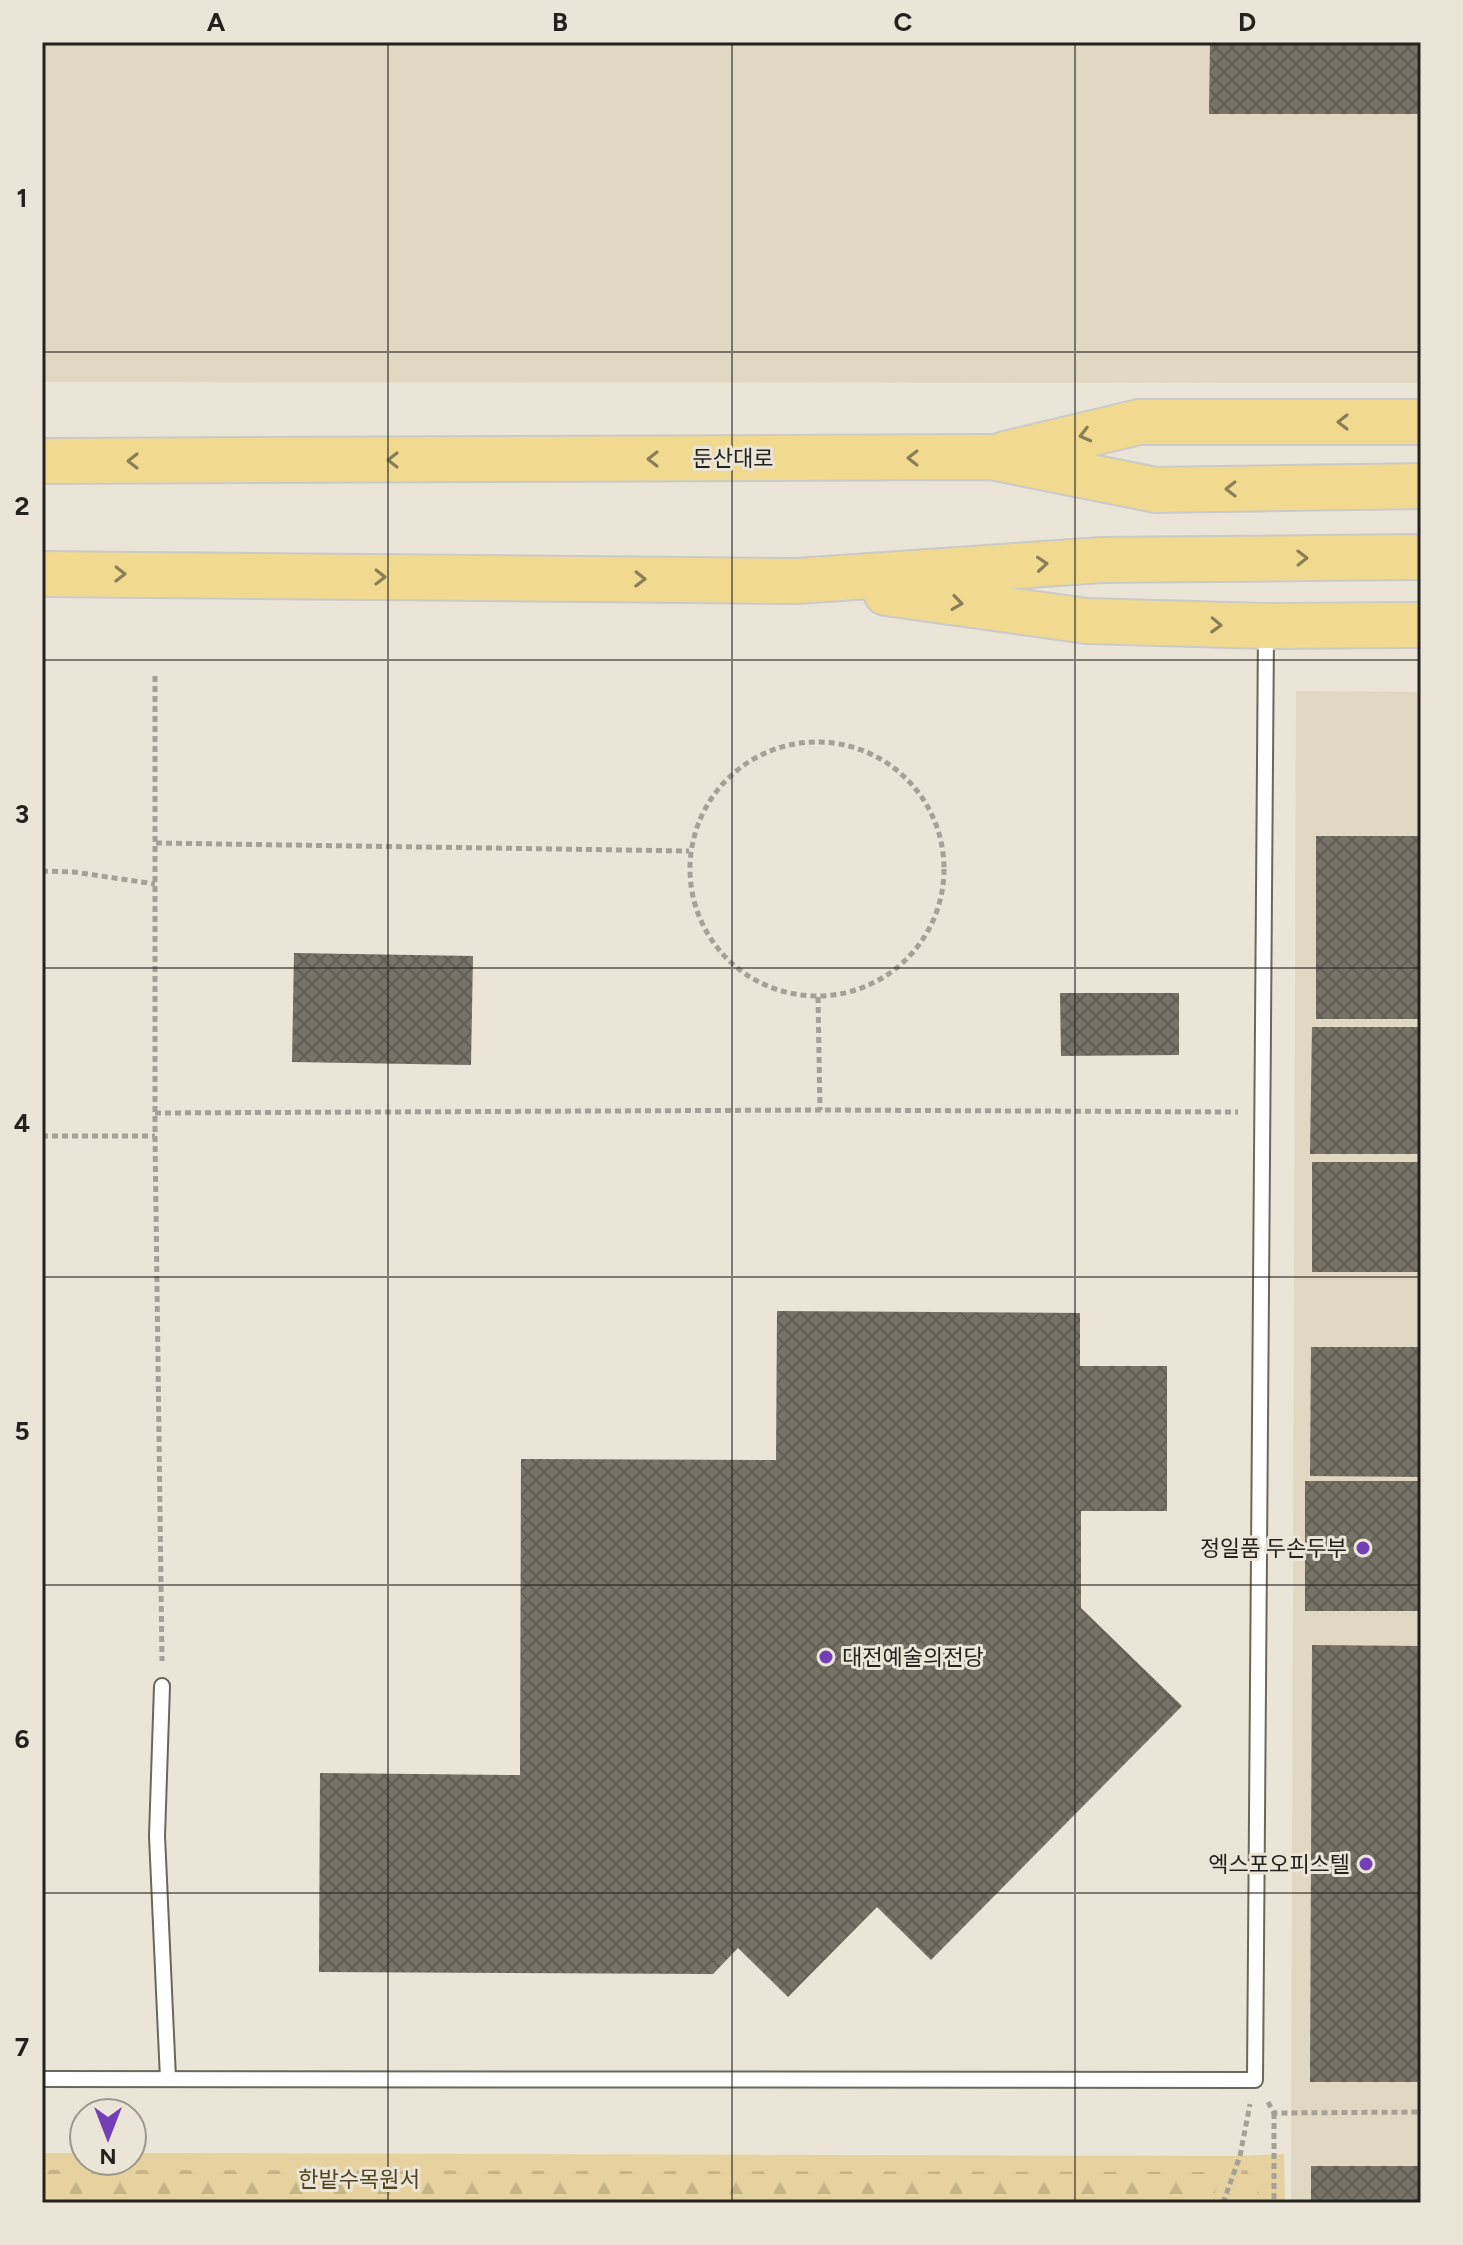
<svg xmlns="http://www.w3.org/2000/svg" width="1463" height="2245" viewBox="0 0 1463 2245" font-family="Figtree,'Noto Sans KR',sans-serif">
<defs>
<pattern id="forest-firs" width="22" height="20" patternUnits="userSpaceOnUse" patternTransform="scale(2)"><rect width="22" height="20" fill="#e5d29e"/><path d="M5 1l3.5 6h-7zM16 11l3.5 6h-7z" fill="#c4b488"/></pattern>
<pattern id="building-cross-hatch" width="8" height="8" patternUnits="userSpaceOnUse" patternTransform="scale(2)"><rect width="8" height="8" fill="#787367"/><path d="M0 0l8 8M0 8l8-8" fill="none" stroke="#625e54"/></pattern>
</defs>
<rect width="100%" height="100%" fill="#ebe5d7"/>
<g fill="#e0d8c3">
<polygon points="42,42 1421,42 1421,383 42,382"/>
<polygon points="1296,691 1421,692 1421,2203 1291,2203"/>
</g>
<polygon fill="#e5d29e" points="42,2153 84,2153 84,2161 132,2161 132,2153 1240,2156 1284,2154 1285,2203 42,2203"/>
<g fill="url(#forest-firs)">
<polygon points="42,2170 1223,2172 1211,2203 42,2203"/>
<polygon points="1242,2170 1259,2171 1259,2203 1232,2203"/>
</g>
<g fill="url(#building-cross-hatch)">
<polygon points="1210,42 1421,42 1421,114 1209,114"/>
<rect x="1316" y="836" width="105" height="183"/>
<polygon points="294,953 473,956 471,1065 292,1062"/>
<polygon points="1060,993 1179,993 1179,1055 1061,1056"/>
<polygon points="1312,1027 1421,1027 1421,1154 1310,1154"/>
<rect x="1312" y="1162" width="109" height="110"/>
<polygon points="777,1311 1080,1313 1080,1366 1167,1366 1167,1511 1081,1511 1081,1608 1182,1706 931,1960 877,1907 788,1997 738,1948 713,1974 319,1972 320,1773 520,1775 521,1459 776,1460"/>
<polygon points="1311,1347 1421,1347 1421,1477 1310,1476"/>
<polygon points="1305,1481 1419,1481 1420,1611 1305,1611"/>
<polygon points="1312,1645 1421,1646 1421,2082 1310,2082"/>
<rect x="1311" y="2166" width="110" height="37"/>
</g>
<g fill="none" stroke-linecap="round" stroke-linejoin="round">
<defs>
<g id="service">
<polyline points="162,1686 157,1836 168,2079"/>
<polyline points="42,2079 1255,2080 1266,631"/>
</g>
<g id="primary">
<polyline points="1005,454 1139,422 1421,422"/>
<polyline points="42,461 991,457 1156,490 1421,486"/>
<polyline points="42,574 797,581 1102,560 1421,557"/>
<polyline points="886,593 1087,621 1266,626 1421,625"/>
</g>
</defs>
<use href="#service" stroke="#6b675a" stroke-width="18"/>
<use href="#primary" stroke="#cacac9" stroke-width="48"/>
<g stroke="#a6a196" stroke-width="5" stroke-dasharray="6 4" stroke-linecap="butt">
<polyline points="155,676 155,1136 162,1661"/>
<circle cx="817" cy="869" r="127"/>
<polyline points="156,843 689,851"/>
<polyline points="42,871 74,872 155,884"/>
<polyline points="818,997 820,1110"/>
<polyline points="155,1113 820,1110 1238,1112"/>
<polyline points="42,1136 155,1136"/>
<polyline points="1268,2102 1274,2113 1421,2112"/>
<polyline points="1274,2113 1274,2203"/>
<polyline points="1223,2203 1240,2156 1250,2104"/>
</g>
<use href="#service" stroke="#fff" stroke-width="14"/>
<use href="#primary" stroke="#f1d990" stroke-width="44"/>
</g>
<defs><path id="oneway-chevron" d="M-2-3.5L2.5 0L-2 3.5" fill="none" stroke-width="1.6" stroke-linecap="round" stroke-linejoin="round" transform="scale(2)"/></defs>
<g stroke="#8a7e56">
<use href="#oneway-chevron" transform="translate(1343 422) rotate(180)"/>
<use href="#oneway-chevron" transform="translate(1085 435) rotate(166)"/>
<use href="#oneway-chevron" transform="translate(913 458) rotate(180)"/>
<use href="#oneway-chevron" transform="translate(653 459) rotate(180)"/>
<use href="#oneway-chevron" transform="translate(393 460) rotate(180)"/>
<use href="#oneway-chevron" transform="translate(133 461) rotate(180)"/>
<use href="#oneway-chevron" transform="translate(1231 489) rotate(179)"/>
<use href="#oneway-chevron" transform="translate(1302 558) rotate(-1)"/>
<use href="#oneway-chevron" transform="translate(1042 564) rotate(-4)"/>
<use href="#oneway-chevron" transform="translate(120 574) rotate(1)"/>
<use href="#oneway-chevron" transform="translate(380 577) rotate(1)"/>
<use href="#oneway-chevron" transform="translate(640 579) rotate(1)"/>
<use href="#oneway-chevron" transform="translate(957 603) rotate(8)"/>
<use href="#oneway-chevron" transform="translate(1216 625) rotate(2)"/>
</g>
<path fill="none" stroke="#24221d" stroke-width="2" stroke-opacity="0.55" d="M388,42V2203M732,42V2203M1075,42V2203M42,352H1421M42,660H1421M42,968H1421M42,1277H1421M42,1585H1421M42,1893H1421"/>
<g fill="#733fb6" stroke="#ebe5d7" stroke-width="3">
<circle cx="1363" cy="1548" r="8"/>
<circle cx="826" cy="1657" r="8"/>
<circle cx="1366" cy="1864" r="8"/>
</g>
<g text-anchor="middle" dominant-baseline="central" stroke-width="6" stroke-linejoin="round" paint-order="stroke">
<g font-size="22" fill="#24221d" stroke="#ebe5d7">
<text x="733" y="458">둔산대로</text>
</g>
<g font-size="22" fill="#24221d" stroke="#ebe5d7" text-anchor="end">
<text x="1347" y="1548">정일품 두손두부</text>
<text x="842" y="1657" text-anchor="start">대전예술의전당</text>
<text x="1350" y="1864">엑스포오피스텔</text>
</g>
<g font-size="22" fill="#534520" stroke="#ebe5d7">
<text x="359" y="2179">한밭수목원서</text>
</g>
</g>
<rect width="1463" height="2245" fill="none" stroke="#ebe5d7" stroke-width="88"/>
<g transform="translate(108 2137) rotate(180)"><circle r="38" fill="#ebe5d7" stroke="#9b978d" stroke-width="2"/>
<path d="M0-6L14 30L0 20L-14 30Z" fill="#733fb6"/>
<text y="-12" font-size="22" font-weight="bold" text-anchor="middle" fill="#24221d">N</text>
</g>
<rect x="44" y="44" width="1375" height="2157" fill="none" stroke="#24221d" stroke-width="3"/>
<g font-size="26" text-anchor="middle" font-weight="bold" fill="#24221d">
<text x="216" y="31">A</text>
<text x="560" y="31">B</text>
<text x="903" y="31">C</text>
<text x="1247" y="31">D</text>
<text x="22" y="207">1</text>
<text x="22" y="515">2</text>
<text x="22" y="823">3</text>
<text x="22" y="1132">4</text>
<text x="22" y="1440">5</text>
<text x="22" y="1748">6</text>
<text x="22" y="2056">7</text>
</g>
</svg>
